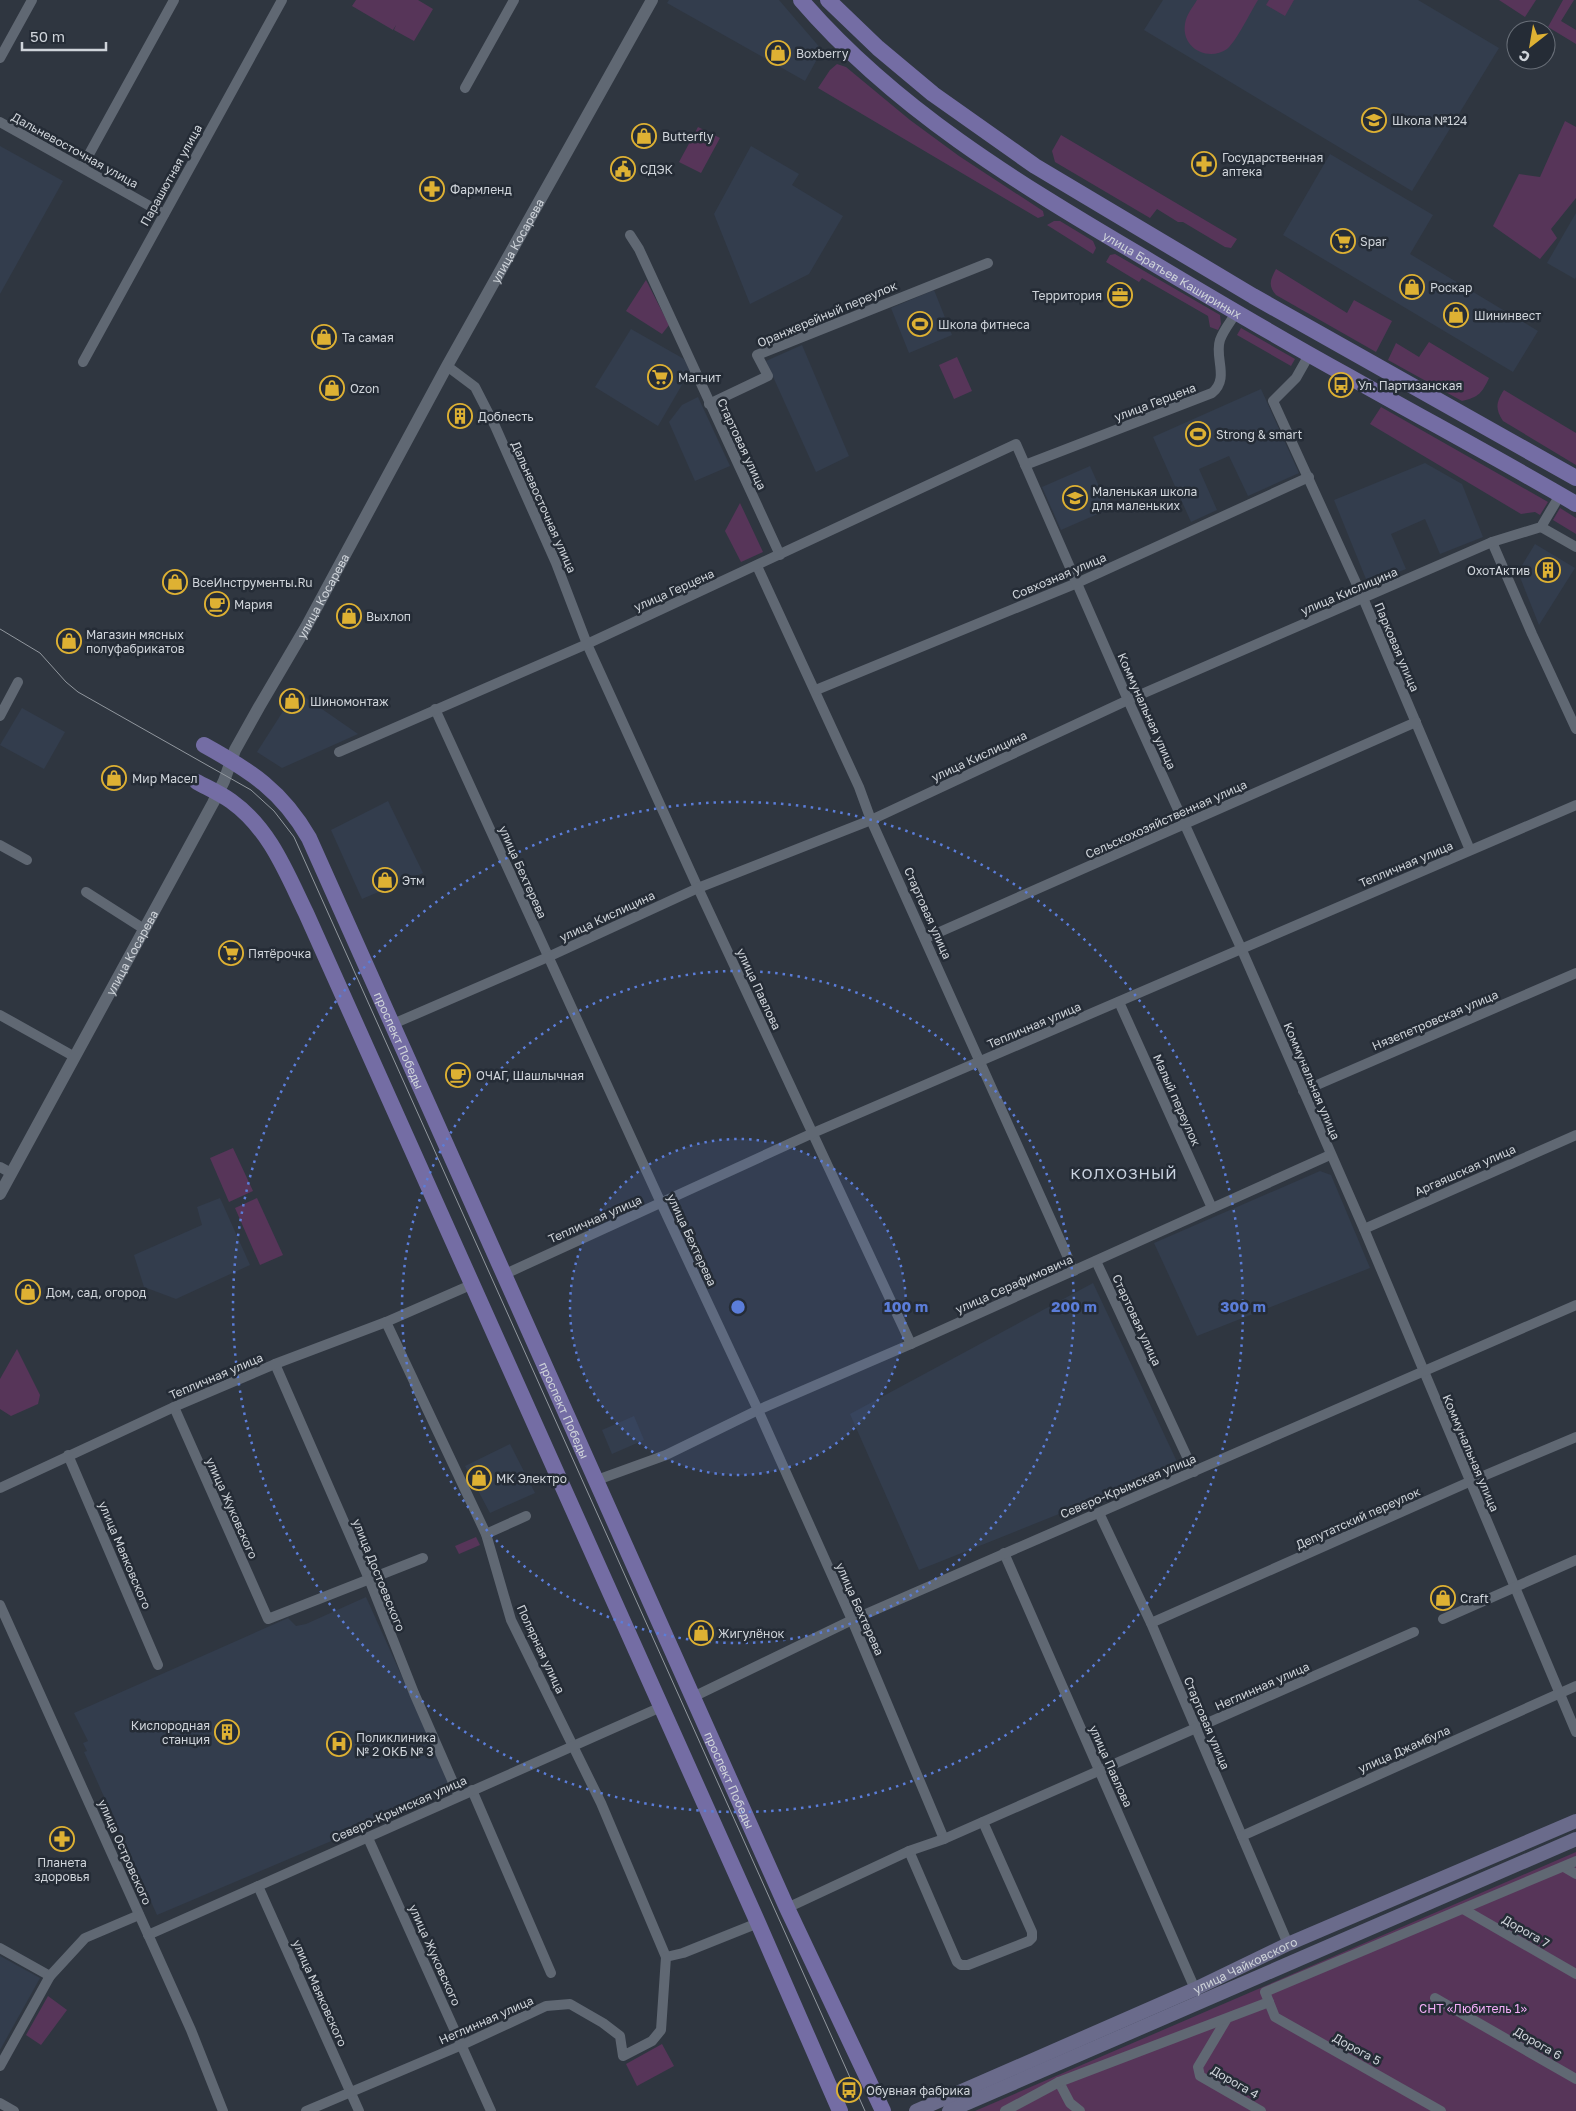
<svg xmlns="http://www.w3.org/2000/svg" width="1576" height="2111" viewBox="0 0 1576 2111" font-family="'Golos Text',sans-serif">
<rect width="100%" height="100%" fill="#2f3640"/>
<g fill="#333d4d">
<polygon points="669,0 779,0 822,50 805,81 667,3"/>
<polygon points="1163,0 1418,0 1499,48 1412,191 1144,30"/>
<polygon points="0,146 63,181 0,294"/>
<polygon points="751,146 799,174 792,185 843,216 809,274 750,304 714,214"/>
<polygon points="1330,154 1433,215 1410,254 1538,331 1513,372 1283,235"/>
<polygon points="1576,213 1576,277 1575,279 1547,263"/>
<polygon points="934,290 952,335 909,353 891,308"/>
<polygon points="631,329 684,359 690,371 658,426 595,387"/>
<polygon points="802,345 849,456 816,472 766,361"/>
<polygon points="1261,389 1299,473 1248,496 1229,456 1199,469 1217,510 1191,522 1153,437"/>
<polygon points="698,397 730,466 695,481 669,422 682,405"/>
<polygon points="1425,463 1462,484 1483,537 1440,554 1425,519 1391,534 1406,569 1368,584 1334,500"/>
<polygon points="1090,466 1109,509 1061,530 1042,487"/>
<polygon points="1535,544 1575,568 1539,625 1518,572"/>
<polygon points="296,691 358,734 282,768 257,752"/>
<polygon points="22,708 65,732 44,769 0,745"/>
<polygon points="388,801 423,873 362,899 331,830"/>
<polygon points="1320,1171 1331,1175 1370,1268 1197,1336 1154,1243"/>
<polygon points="220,1198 250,1265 176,1299 144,1287 134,1255 202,1225 197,1207"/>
<polygon points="1093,1283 1179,1466 919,1570 850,1414"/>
<polygon points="634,1416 644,1440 612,1454 602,1430"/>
<polygon points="510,1444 535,1493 490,1513 465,1466"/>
<polygon points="366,1597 454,1792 355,1831 157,1915 84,1752 87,1751 83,1743 88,1741 74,1713 288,1618 296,1626 306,1624"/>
<polygon points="0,1956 40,1978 0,2050"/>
</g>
<g fill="#573559">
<polygon points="356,0 418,0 433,9 414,41 394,30 396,25 393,30 352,6"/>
<path d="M1197,0H1258C1251,11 1236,42 1227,49C1208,62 1181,48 1185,24C1186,15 1193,7 1197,0Z"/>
<polygon points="1269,0 1294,0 1285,16 1266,5"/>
<polygon points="1499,0 1536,0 1525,17"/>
<polygon points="1563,0 1574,0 1561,21 1576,30 1576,44 1548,27"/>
<polygon points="837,64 846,67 910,120 959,156 1043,211 1044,216 1038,218 818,88 830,70"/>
<polygon points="1565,121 1576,127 1576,198 1551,229 1557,238 1540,259 1493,226 1519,174 1540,177"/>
<polygon points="698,127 720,138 701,173 679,162"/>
<polygon points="1061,135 1237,239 1231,248 1225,247 1183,222 1178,222 1157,209 1150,218 1055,162 1052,151"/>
<polygon points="1054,221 1060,221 1093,241 1096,248 1093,254 1047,225"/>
<polygon points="1115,254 1220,315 1221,324 1218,330 1210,327 1208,316 1142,278 1139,282 1106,262 1110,255"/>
<path d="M1276,269L1347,313L1354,300L1392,321L1376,352L1276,295C1268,286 1270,280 1276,269Z"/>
<polygon points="646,280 669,325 662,334 626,311"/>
<polygon points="1241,328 1295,359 1291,366 1237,335"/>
<path d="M1429,342L1489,378C1482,393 1479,397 1462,401L1388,360L1396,343L1419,357Z"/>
<polygon points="957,357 972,391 954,399 939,365"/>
<path d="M1504,390L1576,433V465L1503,421C1495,409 1496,402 1504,390Z"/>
<polygon points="1381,407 1548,502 1540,515 1535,512 1521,514 1370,424"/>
<polygon points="740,503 763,552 741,562 725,531"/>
<polygon points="1560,508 1576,518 1576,534 1553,520"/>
<polygon points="233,1148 253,1191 229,1202 210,1158"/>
<polygon points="257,1198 283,1255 260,1265 235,1208"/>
<polygon points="17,1349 40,1395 38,1404 11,1416 0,1409 0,1379"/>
<polygon points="476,1537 480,1545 459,1554 455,1546"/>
<polygon points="1576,1852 1576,2111 975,2111"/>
<polygon points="48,1996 67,2010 41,2045 26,2035"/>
<polygon points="662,2044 674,2066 637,2086 626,2064"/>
</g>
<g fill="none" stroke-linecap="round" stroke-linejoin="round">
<g stroke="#606873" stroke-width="10">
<polyline points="0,58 32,0"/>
<polyline points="465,88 514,0"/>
<polyline points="0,122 164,214"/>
<polyline points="82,167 174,0"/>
<polyline points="630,235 639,249 780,555"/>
<polyline points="1309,355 1296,378 1273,401 1363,598 1470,850"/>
<polyline points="83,362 282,0"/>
<polyline points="447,366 475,387 495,426 556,563 587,644 698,888 911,1344"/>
<polyline points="709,404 768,376 757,355 988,263"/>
<path d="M1025,465L1212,393C1230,378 1214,358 1220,340C1223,331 1231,321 1236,313"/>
<polyline points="1541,527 1576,547"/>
<polyline points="1492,542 1532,634 1576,729"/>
<polyline points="757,566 859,787 871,820 1074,1271"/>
<polyline points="816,690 1077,583 1309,477"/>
<polyline points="435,709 661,1203 758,1410 852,1620 944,1839"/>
<polyline points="0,716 18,682"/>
<polyline points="339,752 587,644 1016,444 1128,700 1241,948 1364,1229 1576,1732"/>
<polyline points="0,845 27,860"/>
<polyline points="86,892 144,929"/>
<polyline points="926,938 1416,722"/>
<polyline points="1119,1002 1212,1208"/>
<polyline points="0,1015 75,1057"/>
<polyline points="393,1024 548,957 698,888 871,820 1128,700 1492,542 1541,527 1560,495"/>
<polyline points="1303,1091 1576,973"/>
<polyline points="0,1167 11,1173"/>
<polyline points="1364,1229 1576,1135"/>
<polyline points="1096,1261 1194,1472"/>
<polyline points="505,1274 813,1133 1576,805"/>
<polyline points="386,1322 486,1534 511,1620 601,1803 666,1957"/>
<polyline points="275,1364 369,1579 414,1693 459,1796"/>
<polyline points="174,1407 268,1619 423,1558"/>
<polyline points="68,1455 158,1665"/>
<polyline points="597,1480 666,1455 758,1410 911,1344 1330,1155"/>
<polyline points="0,1488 174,1407 275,1364 386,1322 473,1284"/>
<polyline points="1099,1513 1151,1623 1288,1944"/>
<polyline points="486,1534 526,1516"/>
<polyline points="1004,1553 1195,1989"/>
<polyline points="0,1605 191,2030 223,2111"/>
<polyline points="1443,1619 1576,1560"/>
<polyline points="1151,1623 1469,1482 1576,1437"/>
<polyline points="693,1697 852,1620 1576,1305"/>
<polyline points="472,1790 551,1973"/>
<polyline points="1242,1836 1576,1686"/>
<polyline points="368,1838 491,2111"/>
<polyline points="909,1851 957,1962 961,1965 968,1965 1029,1941 1032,1938 1032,1932 983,1822"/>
<polyline points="1564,1867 1576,1874"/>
<polyline points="258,1886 359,2111"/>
<polyline points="787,1908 909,1851 944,1839 1414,1632"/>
<polyline points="1463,1909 1576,1974"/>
<polyline points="148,1935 661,1707"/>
<polyline points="0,1948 50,1976"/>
<polyline points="1435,1998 1576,2079"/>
<polyline points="1269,2002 1275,2017 1441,2111"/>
<polyline points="1226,2020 1198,2067 1200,2076 1261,2111"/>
<polyline points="0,2066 50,1976 85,1938 139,1915"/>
<polyline points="1059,2082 1070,2103 1080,2111"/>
<polyline points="0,2103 14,2111"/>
<polyline points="306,2111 462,2045 546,2006 570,2004 603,2023 620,2036 623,2056 652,2041 661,2030 666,1957 683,1953 758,1923"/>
<polyline points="1005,2111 1059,2082 1269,2002 1265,1992 1576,1861"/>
</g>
<path stroke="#606873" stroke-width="12" id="s1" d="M0,1194L213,803L224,781L235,750L259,707L306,627L447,366L652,0"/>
<g stroke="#6a6b8b" stroke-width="14">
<path id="s2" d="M916,2111L1195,1989L1288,1944L1576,1821"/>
<polyline points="949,2111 1576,1839"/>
</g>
<g stroke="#746da4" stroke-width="16">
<path id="s3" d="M801,0C894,108 1016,182 1138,254C1208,296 1277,337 1348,376C1424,419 1501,460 1576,504"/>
<polyline points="828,0 878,48 933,94 1035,166 1253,296 1576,478"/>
<path id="s4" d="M204,745C251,771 282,791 309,838L787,1908L883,2111"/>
<path d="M197,782C208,788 221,794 231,801C270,829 286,872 306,913L758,1923L840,2111"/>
</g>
<polyline stroke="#91979e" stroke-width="1" points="0,629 40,653 66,682 78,692 251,790 274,811 294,837 865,2111"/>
</g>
<circle cx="738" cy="1307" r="168" fill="#5b7dd9" fill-opacity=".12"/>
<g fill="none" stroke="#5b7dd9" stroke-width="2.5" stroke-dasharray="2.5 5">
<circle cx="738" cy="1307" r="168"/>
<circle cx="738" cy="1307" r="336"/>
<circle cx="738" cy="1307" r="505"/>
</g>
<defs>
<symbol id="shop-ring" viewBox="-11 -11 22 22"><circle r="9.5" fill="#252c36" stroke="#deb133" stroke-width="1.5"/><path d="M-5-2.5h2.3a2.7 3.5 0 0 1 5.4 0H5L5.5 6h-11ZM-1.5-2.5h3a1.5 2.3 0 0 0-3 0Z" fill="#deb133"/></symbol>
<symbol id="school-ring" viewBox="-11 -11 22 22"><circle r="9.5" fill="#252c36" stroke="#deb133" stroke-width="1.5"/><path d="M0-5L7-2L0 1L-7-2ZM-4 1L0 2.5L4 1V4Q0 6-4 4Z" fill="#deb133"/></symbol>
<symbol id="pharmacy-ring" viewBox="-11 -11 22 22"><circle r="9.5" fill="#252c36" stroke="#deb133" stroke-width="1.5"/><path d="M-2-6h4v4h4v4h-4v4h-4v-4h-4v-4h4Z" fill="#deb133"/></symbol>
<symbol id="civic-ring" viewBox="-11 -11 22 22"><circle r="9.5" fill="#252c36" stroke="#deb133" stroke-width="1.5"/><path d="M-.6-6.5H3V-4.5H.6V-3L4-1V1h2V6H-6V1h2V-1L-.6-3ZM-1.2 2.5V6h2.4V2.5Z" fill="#deb133"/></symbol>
<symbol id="supermarket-ring" viewBox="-11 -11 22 22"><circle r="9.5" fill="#252c36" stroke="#deb133" stroke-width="1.5"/><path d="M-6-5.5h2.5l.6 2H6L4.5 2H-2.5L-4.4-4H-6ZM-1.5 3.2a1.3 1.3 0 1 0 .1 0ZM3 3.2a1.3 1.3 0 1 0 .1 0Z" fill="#deb133"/></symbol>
<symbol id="office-ring" viewBox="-11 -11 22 22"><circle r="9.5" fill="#252c36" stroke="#deb133" stroke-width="1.5"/><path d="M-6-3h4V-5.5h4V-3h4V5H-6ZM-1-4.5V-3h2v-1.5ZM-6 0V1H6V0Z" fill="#deb133"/></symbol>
<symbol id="stadium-ring" viewBox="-11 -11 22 22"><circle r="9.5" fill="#252c36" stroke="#deb133" stroke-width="1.5"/><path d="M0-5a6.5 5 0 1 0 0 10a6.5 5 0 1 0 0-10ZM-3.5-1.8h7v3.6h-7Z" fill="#deb133"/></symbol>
<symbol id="bus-ring" viewBox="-11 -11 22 22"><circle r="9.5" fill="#252c36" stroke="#deb133" stroke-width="1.5"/><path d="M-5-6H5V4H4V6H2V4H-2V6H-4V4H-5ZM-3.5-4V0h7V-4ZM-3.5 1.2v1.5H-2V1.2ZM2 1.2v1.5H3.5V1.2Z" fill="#deb133"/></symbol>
<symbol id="building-ring" viewBox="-11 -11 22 22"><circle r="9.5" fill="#252c36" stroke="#deb133" stroke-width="1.5"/><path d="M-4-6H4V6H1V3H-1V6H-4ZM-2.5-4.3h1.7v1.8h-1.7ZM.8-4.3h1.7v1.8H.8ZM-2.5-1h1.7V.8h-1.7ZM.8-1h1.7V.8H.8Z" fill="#deb133"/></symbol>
<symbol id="cafe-ring" viewBox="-11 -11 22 22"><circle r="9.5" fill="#252c36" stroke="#deb133" stroke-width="1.5"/><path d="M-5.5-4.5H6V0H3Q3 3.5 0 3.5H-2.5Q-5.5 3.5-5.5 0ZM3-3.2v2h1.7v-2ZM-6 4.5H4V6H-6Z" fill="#deb133"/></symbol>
<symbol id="hospital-ring" viewBox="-11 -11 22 22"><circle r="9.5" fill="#252c36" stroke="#deb133" stroke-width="1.5"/><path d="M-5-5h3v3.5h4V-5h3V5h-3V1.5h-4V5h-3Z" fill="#deb133"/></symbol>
</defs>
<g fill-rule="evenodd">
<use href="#shop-ring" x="764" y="39" width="28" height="28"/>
<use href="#school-ring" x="1360" y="106" width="28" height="28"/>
<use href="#shop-ring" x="630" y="122" width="28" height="28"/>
<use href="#pharmacy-ring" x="1190" y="150" width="28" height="28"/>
<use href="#civic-ring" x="609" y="155" width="28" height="28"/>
<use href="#pharmacy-ring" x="418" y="175" width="28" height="28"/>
<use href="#supermarket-ring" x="1329" y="227" width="28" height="28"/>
<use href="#shop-ring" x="1398" y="273" width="28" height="28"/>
<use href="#office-ring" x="1106" y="281" width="28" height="28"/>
<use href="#shop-ring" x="1442" y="301" width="28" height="28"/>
<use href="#stadium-ring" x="906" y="310" width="28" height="28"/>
<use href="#shop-ring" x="310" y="323" width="28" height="28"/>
<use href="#supermarket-ring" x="646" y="363" width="28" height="28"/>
<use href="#bus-ring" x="1327" y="371" width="28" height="28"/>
<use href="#shop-ring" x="318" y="374" width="28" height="28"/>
<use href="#building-ring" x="446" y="402" width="28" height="28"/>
<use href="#stadium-ring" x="1184" y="420" width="28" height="28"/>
<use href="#school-ring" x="1061" y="484" width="28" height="28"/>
<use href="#building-ring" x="1534" y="556" width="28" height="28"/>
<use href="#shop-ring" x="161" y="568" width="28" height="28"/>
<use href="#cafe-ring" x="203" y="590" width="28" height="28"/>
<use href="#shop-ring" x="335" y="602" width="28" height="28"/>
<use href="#shop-ring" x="55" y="627" width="28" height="28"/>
<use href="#shop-ring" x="278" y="687" width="28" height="28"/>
<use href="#shop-ring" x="100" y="764" width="28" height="28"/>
<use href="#shop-ring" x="371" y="866" width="28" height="28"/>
<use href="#supermarket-ring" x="217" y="939" width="28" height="28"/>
<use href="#cafe-ring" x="444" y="1061" width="28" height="28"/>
<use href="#shop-ring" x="14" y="1278" width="28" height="28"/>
<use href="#shop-ring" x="465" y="1464" width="28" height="28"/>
<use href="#shop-ring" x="1429" y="1584" width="28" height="28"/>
<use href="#shop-ring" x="687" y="1619" width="28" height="28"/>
<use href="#building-ring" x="213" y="1718" width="28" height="28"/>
<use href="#hospital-ring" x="325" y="1730" width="28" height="28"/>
<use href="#pharmacy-ring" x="48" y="1825" width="28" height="28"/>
<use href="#bus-ring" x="835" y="2076" width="28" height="28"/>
</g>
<g text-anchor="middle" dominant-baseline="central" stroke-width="5" stroke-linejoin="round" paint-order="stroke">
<g font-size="12" fill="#cfd4da" stroke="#252c36" text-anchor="start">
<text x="796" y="53">Boxberry</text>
<text x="1392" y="120">Школа №124</text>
<text x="662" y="136">Butterfly</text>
<text x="1222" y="157">Государственная<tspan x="1222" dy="14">аптека</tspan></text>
<text x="640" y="169">СДЭК</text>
<text x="450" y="189">Фармленд</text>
<text x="1360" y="241">Spar</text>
<text x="1430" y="287">Роскар</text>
<text x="1102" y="295" text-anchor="end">Территория</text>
<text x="1474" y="315">Шининвест</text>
<text x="938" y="324">Школа фитнеса</text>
<text x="342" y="337">Та самая</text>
<text x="678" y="377">Магнит</text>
<text x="1358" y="385">Ул. Партизанская</text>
<text x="350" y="388">Ozon</text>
<text x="478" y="416">Доблесть</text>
<text x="1216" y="434">Strong &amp; smart</text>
<text x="1092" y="491">Маленькая школа<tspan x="1092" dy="14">для маленьких</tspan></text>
<text x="1530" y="570" text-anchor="end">ОхотАктив</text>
<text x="192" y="582">ВсеИнструменты.Ru</text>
<text x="234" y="604">Мария</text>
<text x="366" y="616">Выхлоп</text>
<text x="86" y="634">Магазин мясных<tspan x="86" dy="14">полуфабрикатов</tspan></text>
<text x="310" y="701">Шиномонтаж</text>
<text x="132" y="778">Мир Масел</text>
<text x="402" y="880">Этм</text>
<text x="248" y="953">Пятёрочка</text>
<text x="476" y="1075">ОЧАГ, Шашлычная</text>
<text x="46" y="1292">Дом, сад, огород</text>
<text x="496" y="1478">МК Электро</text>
<text x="1460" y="1598">Craft</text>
<text x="718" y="1633">Жигулёнок</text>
<text x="210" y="1725" text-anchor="end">Кислородная<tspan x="210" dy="14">станция</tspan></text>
<text x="356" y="1737">Поликлиника<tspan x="356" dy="14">№ 2 ОКБ № 3</tspan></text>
<text x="62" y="1862" text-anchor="middle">Планета<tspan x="62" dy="14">здоровья</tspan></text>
<text x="866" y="2090">Обувная фабрика</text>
</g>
<g font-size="12" fill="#cfd4da" stroke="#252c36">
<text transform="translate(75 150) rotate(29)">Дальневосточная улица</text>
<text transform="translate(171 175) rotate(-61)">Парашютная улица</text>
<text stroke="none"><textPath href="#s1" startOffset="1085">улица Косарева</textPath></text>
<text stroke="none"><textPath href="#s3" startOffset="464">улица Братьев Кашириных</textPath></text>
<text transform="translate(827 314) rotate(-23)">Оранжерейный переулок</text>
<text transform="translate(1155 402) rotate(-21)">улица Герцена</text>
<text transform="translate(742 444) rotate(65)">Стартовая улица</text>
<text transform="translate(544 507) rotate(66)">Дальневосточная улица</text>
<text transform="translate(1059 576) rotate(-23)">Совхозная улица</text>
<text transform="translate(674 590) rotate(-24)">улица Герцена</text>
<text transform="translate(1349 591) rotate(-23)">улица Кислицина</text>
<text stroke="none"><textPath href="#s1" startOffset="680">улица Косарева</textPath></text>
<text transform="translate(1397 647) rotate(67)">Парковая улица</text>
<text transform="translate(1147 711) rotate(66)">Коммунальная улица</text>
<text transform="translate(979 756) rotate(-25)">улица Кислицина</text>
<text transform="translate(1166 819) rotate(-24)">Сельскохозяйственная улица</text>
<text transform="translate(1406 864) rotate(-23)">Тепличная улица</text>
<text transform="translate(523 872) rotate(66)">улица Бехтерева</text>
<text transform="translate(928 913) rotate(66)">Стартовая улица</text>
<text transform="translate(607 916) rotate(-25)">улица Кислицина</text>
<text stroke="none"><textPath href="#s1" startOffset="275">улица Косарева</textPath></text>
<text transform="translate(759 989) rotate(65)">улица Павлова</text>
<text transform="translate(1435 1020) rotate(-23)">Нязепетровская улица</text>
<text transform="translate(1034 1025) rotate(-23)">Тепличная улица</text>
<text stroke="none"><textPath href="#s4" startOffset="364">проспект Победы</textPath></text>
<text transform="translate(1312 1081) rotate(67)">Коммунальная улица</text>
<text transform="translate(1177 1100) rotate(66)">Малый переулок</text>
<text transform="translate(1465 1170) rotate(-24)">Аргаяшская улица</text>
<text transform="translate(595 1219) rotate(-24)">Тепличная улица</text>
<text transform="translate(692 1240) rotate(65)">улица Бехтерева</text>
<text transform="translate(1014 1284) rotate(-24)">улица Серафимовича</text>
<text transform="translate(1137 1320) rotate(65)">Стартовая улица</text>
<text transform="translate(216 1376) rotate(-23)">Тепличная улица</text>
<text stroke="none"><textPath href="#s4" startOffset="769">проспект Победы</textPath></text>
<text transform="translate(1471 1453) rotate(67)">Коммунальная улица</text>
<text transform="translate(1128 1486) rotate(-23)">Северо-Крымская улица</text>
<text transform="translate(232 1508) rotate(66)">улица Жуковского</text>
<text transform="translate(1358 1518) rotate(-24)">Депутатский переулок</text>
<text transform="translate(125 1555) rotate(67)">улица Маяковского</text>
<text transform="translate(379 1575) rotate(68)">улица Достоевского</text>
<text transform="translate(860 1609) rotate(66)">улица Бехтерева</text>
<text transform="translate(541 1649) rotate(65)">Полярная улица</text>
<text transform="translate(1262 1686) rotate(-24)">Неглинная улица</text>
<text transform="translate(1207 1723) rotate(67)">Стартовая улица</text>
<text transform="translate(1404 1749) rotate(-24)">улица Джамбула</text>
<text transform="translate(1111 1766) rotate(66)">улица Павлова</text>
<text stroke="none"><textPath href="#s4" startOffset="1174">проспект Победы</textPath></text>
<text transform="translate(399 1809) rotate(-24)">Северо-Крымская улица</text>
<text transform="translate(125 1852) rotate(66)">улица Островского</text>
<text transform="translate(1526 1931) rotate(30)">Дорога 7</text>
<text transform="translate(435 1955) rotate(66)">улица Жуковского</text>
<text stroke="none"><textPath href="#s2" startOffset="360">улица Чайковского</textPath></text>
<text transform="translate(320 1993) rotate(66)">улица Маяковского</text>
<text transform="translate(486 2020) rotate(-24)">Неглинная улица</text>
<text transform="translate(1538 2043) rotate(30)">Дорога 6</text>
<text transform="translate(1357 2049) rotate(29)">Дорога 5</text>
<text transform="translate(1235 2082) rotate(30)">Дорога 4</text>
</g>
<g font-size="12" fill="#f3adf7" stroke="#252c36">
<text x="1473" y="2008">СНТ «Любитель 1»</text>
</g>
<g font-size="15" letter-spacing="1" fill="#cad3e0" stroke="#252c36">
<text x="1124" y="1173">КОЛХОЗНЫЙ</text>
</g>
</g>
<circle cx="738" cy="1307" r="8" fill="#5b7dd9" stroke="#252c36" stroke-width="2.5"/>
<g font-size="15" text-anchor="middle" font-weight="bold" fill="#5b7dd9" stroke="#252c36" stroke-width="5" stroke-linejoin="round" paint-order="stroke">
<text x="906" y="1312">100 m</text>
<text x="1074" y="1312">200 m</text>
<text x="1243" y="1312">300 m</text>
</g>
<g transform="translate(1531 45) rotate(211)"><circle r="24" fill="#252c36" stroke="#696f78"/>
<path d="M0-4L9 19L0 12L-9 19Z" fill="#deb133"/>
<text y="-8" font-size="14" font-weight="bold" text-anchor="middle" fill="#cfd4da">С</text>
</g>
<path d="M22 42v8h84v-8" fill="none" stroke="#cfd4da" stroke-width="2.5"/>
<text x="30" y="42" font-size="15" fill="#cfd4da" stroke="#252c36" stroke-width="4" paint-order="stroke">50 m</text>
</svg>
